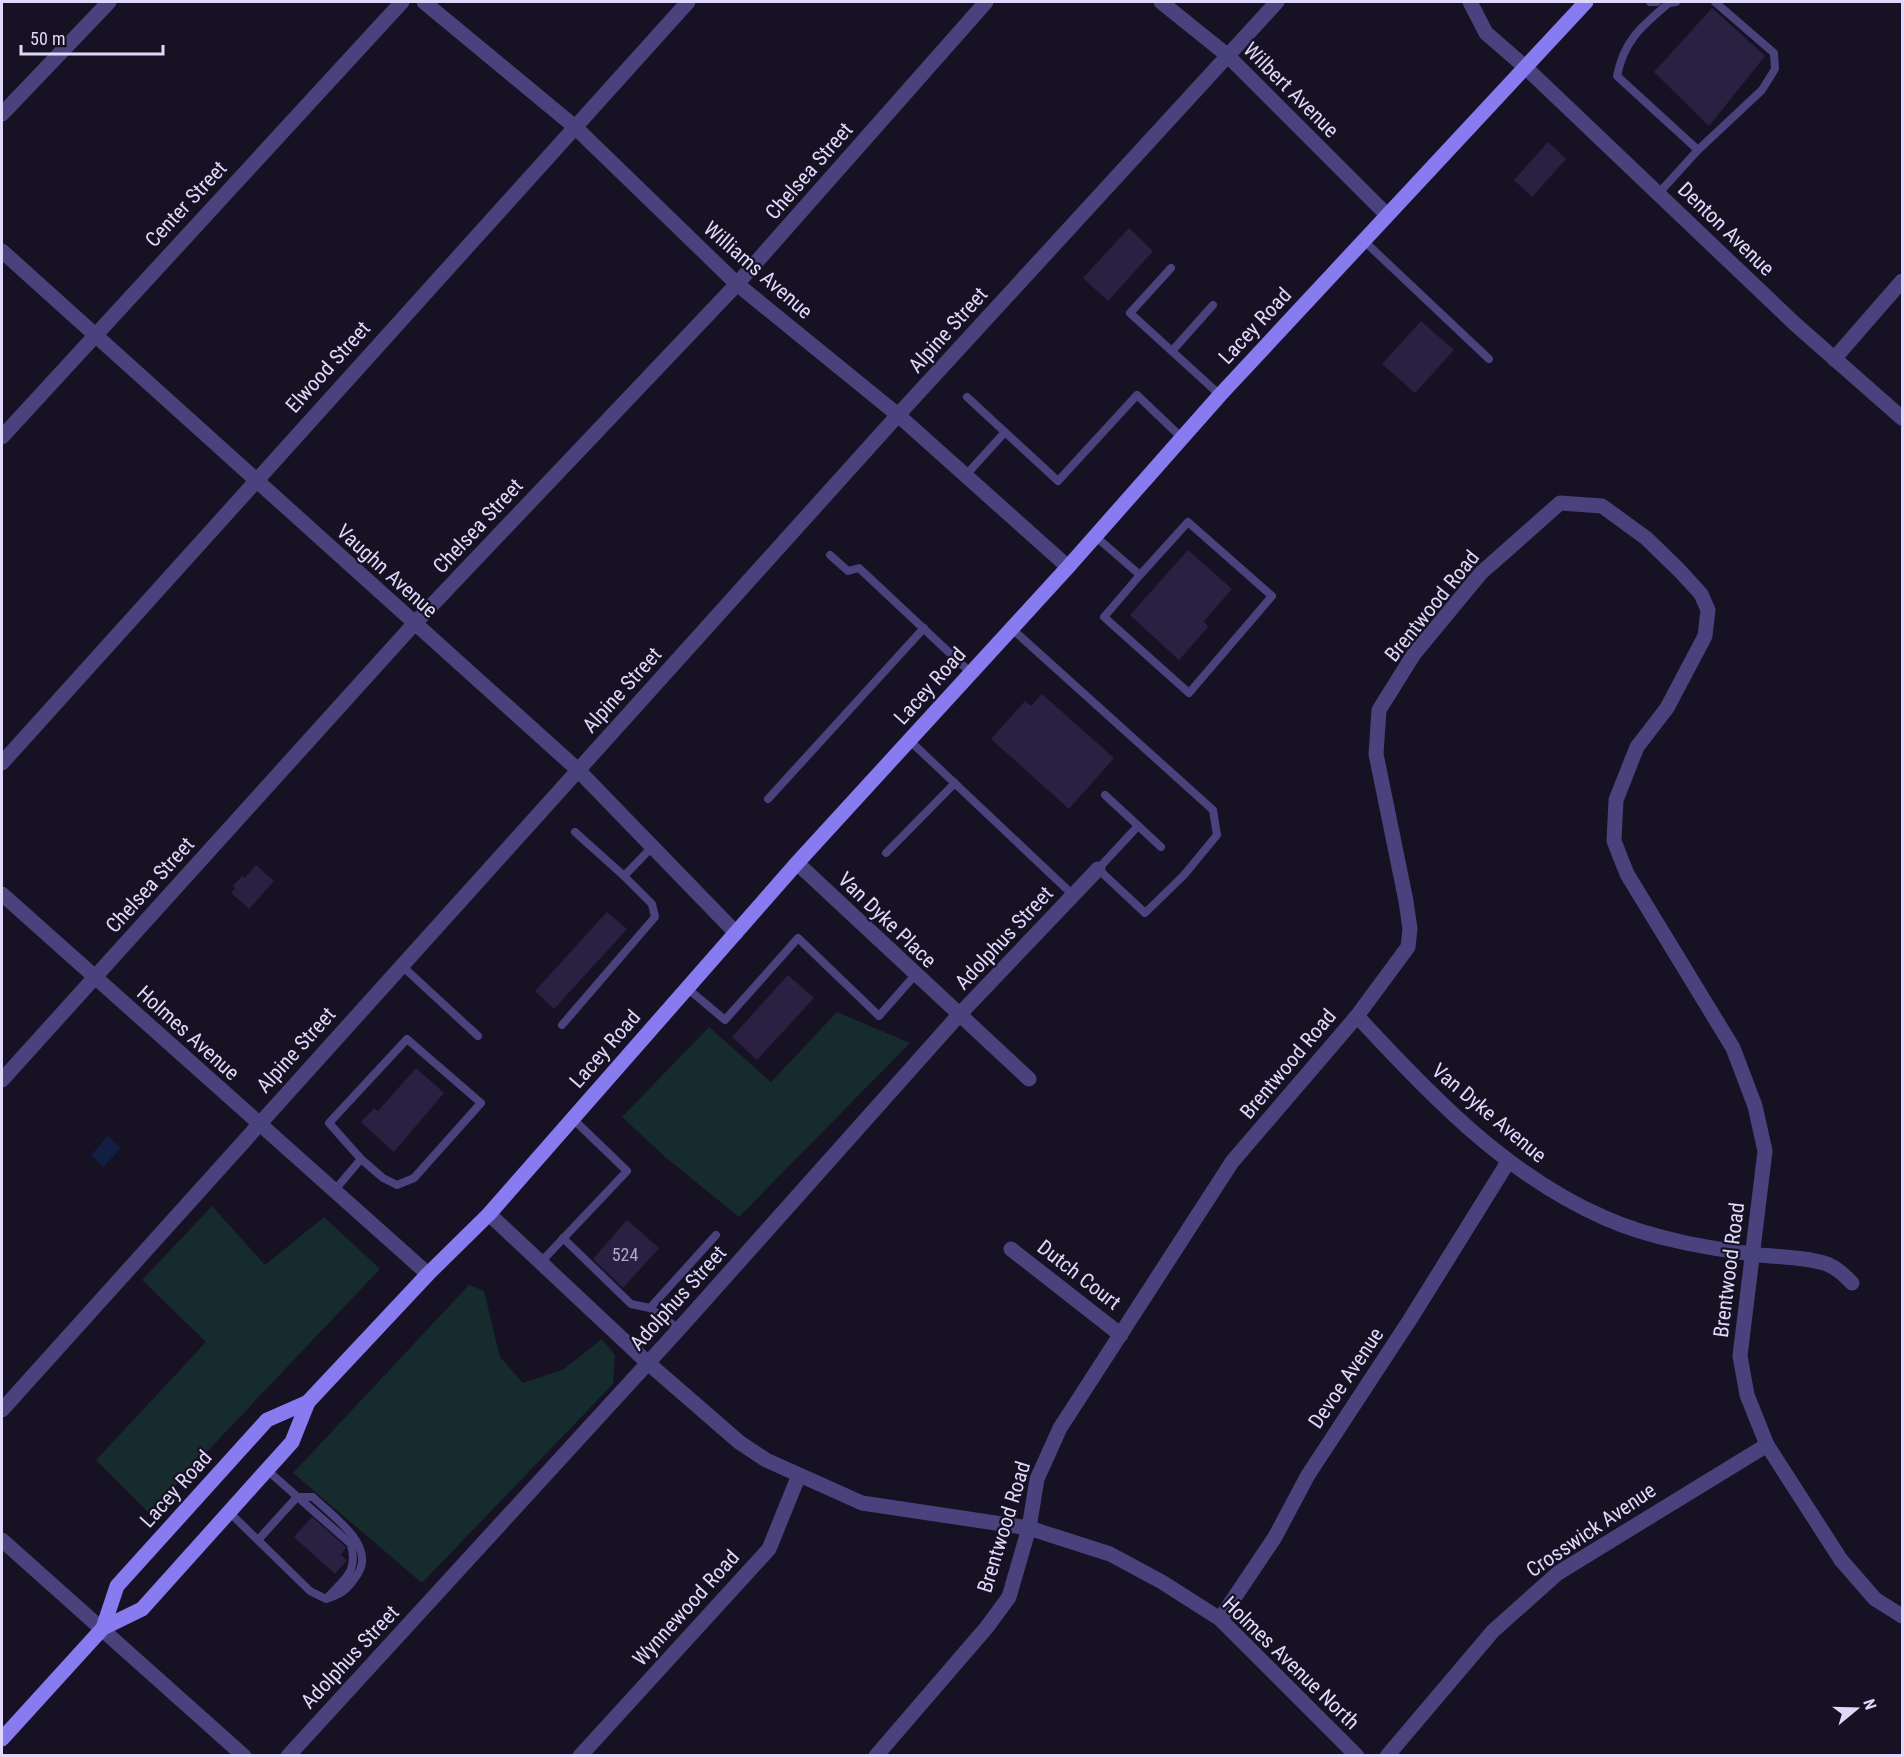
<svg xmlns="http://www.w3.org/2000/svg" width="1904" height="1757" viewBox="0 0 1904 1757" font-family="'Roboto Condensed',sans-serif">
<rect width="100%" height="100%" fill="#161123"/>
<g fill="#152b2d">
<polygon points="837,1012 910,1043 739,1217 665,1157 622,1117 709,1027 771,1082"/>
<polygon points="212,1206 265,1265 324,1217 380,1269 149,1513 96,1460 206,1342 142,1280"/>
<polygon points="469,1285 484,1291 500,1357 523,1383 564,1369 602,1339 615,1355 613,1384 422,1583 293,1473"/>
</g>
<polygon fill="#121f42" points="108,1136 121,1148 103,1167 91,1155"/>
<g fill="#2a2042">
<polygon points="1712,8 1765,56 1709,126 1654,72"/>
<polygon points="1548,142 1566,159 1532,197 1514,180"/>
<polygon points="1129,228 1153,251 1108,301 1083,278"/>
<polygon points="1421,321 1454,350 1415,393 1382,364"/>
<polygon points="1188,550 1232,589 1204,621 1208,627 1179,660 1130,615"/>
<polygon points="1042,694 1114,758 1069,809 991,739 1025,701 1031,706"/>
<polygon points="256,865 274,881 249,909 231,893 235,889 233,886 242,876 245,878"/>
<polygon points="607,912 627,929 554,1009 535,991"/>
<polygon points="788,975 814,998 757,1060 732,1037"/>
<polygon points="416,1068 444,1093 394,1152 361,1122 374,1108 378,1111"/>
<polygon points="627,1220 659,1248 623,1288 593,1259"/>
<polygon points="312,1517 346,1547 341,1555 347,1560 335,1574 294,1537"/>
</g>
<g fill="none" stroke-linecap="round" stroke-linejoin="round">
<g stroke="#4a427d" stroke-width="8">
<polyline points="1650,2 1657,2"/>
<polyline points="1698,150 1762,90 1775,69 1774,53 1715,2"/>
<path d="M1658,194L1698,150L1617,76C1624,40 1642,26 1669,3L1676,2"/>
<polyline points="1363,240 1489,359"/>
<polyline points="1171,268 1130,313 1220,395"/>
<polyline points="1172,351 1213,305"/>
<polyline points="967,397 1058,481 1137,395 1182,438"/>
<polyline points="966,475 1005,432"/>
<polyline points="1095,536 1140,575 1104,617 1189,693 1272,596 1188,522 1140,575"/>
<polyline points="830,555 848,571 859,568 971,673"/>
<polyline points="1011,628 1213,810 1217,835 1184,875 1145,913 1098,869 1138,826"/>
<polyline points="909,740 1073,895"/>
<polyline points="1105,795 1161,847"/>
<polyline points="768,799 924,628"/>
<polyline points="575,832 624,876 653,846"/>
<polyline points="886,853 955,783"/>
<polyline points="401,965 478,1036"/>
<polyline points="687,988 725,1020 798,938 879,1016 915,975"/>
<polyline points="562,1025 655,917 652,904 624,876"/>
<polyline points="334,1191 361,1159 383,1178 397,1185 414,1178 481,1103 407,1039 329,1123 361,1159"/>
<polyline points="563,1238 631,1304 650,1308 679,1329"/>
<polyline points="540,1263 627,1171 572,1118"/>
<polyline points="650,1308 716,1235"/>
<path d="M267,1470L351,1544C358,1573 345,1578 327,1598"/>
<path d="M229,1512L310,1591L326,1599C341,1594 346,1591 355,1578C380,1547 333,1517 313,1497H297L258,1540"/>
</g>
<g stroke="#4a427d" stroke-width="15">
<polyline points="424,2 575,127 737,284 898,415 1068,567"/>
<polyline points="1161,2 1227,55 1387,215"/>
<polyline points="1524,66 1795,324 1902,418"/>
<polyline points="2,114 109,2"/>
<polyline points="2,251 578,770 736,933"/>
<polyline points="1834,359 1902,281"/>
<polyline points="2,437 402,2"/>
<polyline points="2,763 688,2"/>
<polyline points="797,863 1029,1079"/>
<polyline points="2,894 428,1274"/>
<path d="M1357,1016C1429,1094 1506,1175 1605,1218C1652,1239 1708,1248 1759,1255C1780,1257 1807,1257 1827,1264C1837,1268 1844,1275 1852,1283"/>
<polyline points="2,1080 414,624 737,284 986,2"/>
<polyline points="489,1214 648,1363 739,1442 766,1460 862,1503 1029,1528 1110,1554 1162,1582 1220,1619 1357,1756"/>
<polyline points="1011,1249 1121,1335"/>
<polyline points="2,1410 898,415 1277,2"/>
<polyline points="2,1540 244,1756"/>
<polyline points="1220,1619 1275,1537 1308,1475 1411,1318 1508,1162"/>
<polyline points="288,1756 679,1329 958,1016 1098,869"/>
<polyline points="580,1756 769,1549 799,1475"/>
<polyline points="876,1756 987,1627 1009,1597 1029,1528 1037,1479 1060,1428 1232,1162 1357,1016 1408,947 1410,929 1406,901 1376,754 1379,710 1414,654 1481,573 1560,503 1602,506 1646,538 1679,570 1701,594 1708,610 1705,636 1667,708 1637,747 1616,800 1614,841 1627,874 1733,1048 1755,1106 1765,1151 1740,1356 1747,1395 1767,1445 1841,1560 1875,1599 1902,1616"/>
<polyline points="1387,1756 1493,1631 1558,1573 1767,1445"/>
</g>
<polyline stroke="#4a427d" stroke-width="15" points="1470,2 1486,33 1524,66"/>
<g stroke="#887aef" stroke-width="15">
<polyline points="103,1628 117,1586 267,1420 308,1402 428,1274 489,1214 797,863 1068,567 1220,395 1586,2"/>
<polyline points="2,1739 103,1628 142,1609 292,1442 308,1402"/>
</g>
</g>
<g text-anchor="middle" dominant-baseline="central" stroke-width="4.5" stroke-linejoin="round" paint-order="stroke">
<g font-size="18" fill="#b2aacc">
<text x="625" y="1254">524</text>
</g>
<g font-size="21" fill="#dfd8fa" stroke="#161123">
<text transform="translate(1291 90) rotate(45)">Wilbert Avenue</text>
<text transform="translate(809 171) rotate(-49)">Chelsea Street</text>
<text transform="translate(186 204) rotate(-47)">Center Street</text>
<text transform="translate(1726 229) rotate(44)">Denton Avenue</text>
<text transform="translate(758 270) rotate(41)">Williams Avenue</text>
<text transform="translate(1255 326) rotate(-47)">Lacey Road</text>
<text transform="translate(948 330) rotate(-48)">Alpine Street</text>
<text transform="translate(328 367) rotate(-48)">Elwood Street</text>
<text transform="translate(478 526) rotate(-47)">Chelsea Street</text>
<text transform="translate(387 571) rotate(42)">Vaughn Avenue</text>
<text transform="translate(1432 606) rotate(-51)">Brentwood Road</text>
<text transform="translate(930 686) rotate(-48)">Lacey Road</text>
<text transform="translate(622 690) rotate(-48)">Alpine Street</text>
<text transform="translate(150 885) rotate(-48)">Chelsea Street</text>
<text transform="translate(887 920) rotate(44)">Van Dyke Place</text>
<text transform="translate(1004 938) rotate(-47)">Adolphus Street</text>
<text transform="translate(188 1033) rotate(42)">Holmes Avenue</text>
<text transform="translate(605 1049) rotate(-49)">Lacey Road</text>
<text transform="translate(296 1050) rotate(-48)">Alpine Street</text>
<text transform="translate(1288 1064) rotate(-50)">Brentwood Road</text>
<text transform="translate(1489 1113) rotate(40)">Van Dyke Avenue</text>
<text transform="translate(1729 1270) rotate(-83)">Brentwood Road</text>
<text transform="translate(1079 1275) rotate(38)">Dutch Court</text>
<text transform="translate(678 1298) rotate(-48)">Adolphus Street</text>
<text transform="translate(1346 1378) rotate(-56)">Devoe Avenue</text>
<text transform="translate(176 1489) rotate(-48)">Lacey Road</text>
<text transform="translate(1004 1527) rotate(-73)">Brentwood Road</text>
<text transform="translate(1591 1530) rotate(-34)">Crosswick Avenue</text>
<text transform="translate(686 1608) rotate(-48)">Wynnewood Road</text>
<text transform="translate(350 1657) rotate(-47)">Adolphus Street</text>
<text transform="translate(1291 1663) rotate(44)">Holmes Avenue North</text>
</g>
</g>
<rect width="1904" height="1757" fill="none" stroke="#dfd8fa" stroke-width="6"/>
<g transform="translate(1856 1709) rotate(71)" stroke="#161123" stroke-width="4.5" paint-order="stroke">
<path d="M0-4.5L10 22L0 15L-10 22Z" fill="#dfd8fa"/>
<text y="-9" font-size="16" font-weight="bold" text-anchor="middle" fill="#dfd8fa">N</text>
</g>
<path d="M21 45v9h142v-9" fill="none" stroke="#dfd8fa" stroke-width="3"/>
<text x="30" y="45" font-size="18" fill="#dfd8fa" stroke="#161123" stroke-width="4.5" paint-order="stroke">50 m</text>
</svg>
